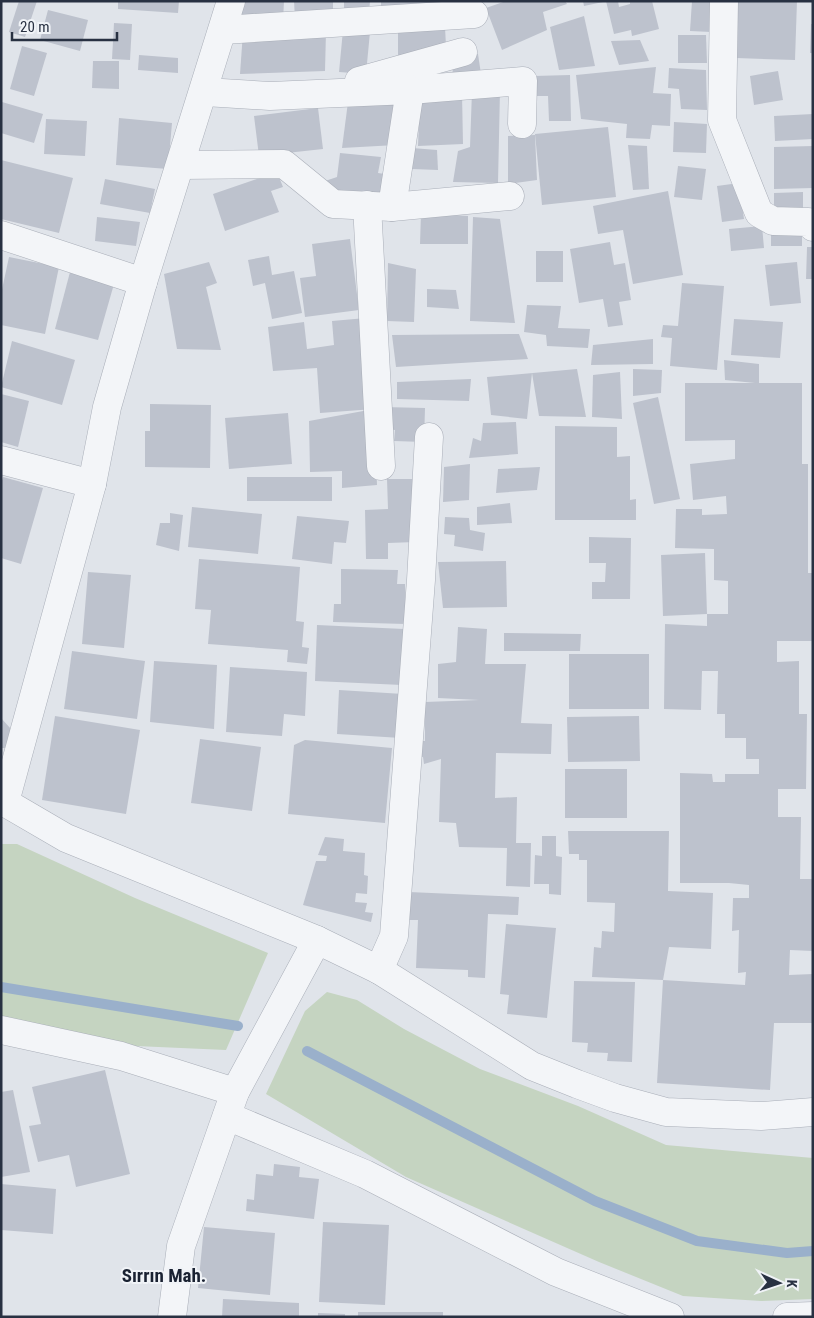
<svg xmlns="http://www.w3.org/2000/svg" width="814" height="1318" viewBox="0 0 814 1318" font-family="'Roboto Condensed',sans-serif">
<rect width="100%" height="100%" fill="#e0e4ea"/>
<g fill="#c5d4c1">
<polygon points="1,844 17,844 135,898 268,953 226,1050 1,1040"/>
<polygon points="327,992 357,1000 404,1029 480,1069 578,1106 666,1145 813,1158 813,1299 761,1301 683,1296 599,1262 406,1177 266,1094 305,1011"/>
</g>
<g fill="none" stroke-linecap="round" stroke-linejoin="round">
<g stroke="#9ab0cb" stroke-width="10">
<polyline points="1,987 238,1026"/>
<polyline points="307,1051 595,1201 697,1241 787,1253 813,1251"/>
</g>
</g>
<g fill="#bdc2cd">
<polygon points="19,1 37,1 25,37 9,32"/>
<polygon points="118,1 179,1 178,13 118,9"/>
<polygon points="239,1 284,1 283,22 233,26"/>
<polygon points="294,1 333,1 333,18 295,19"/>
<polygon points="344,1 370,1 369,14 344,16"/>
<polygon points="381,1 439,1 439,14 381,15"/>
<polygon points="506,1 565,1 567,4 543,12 547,30 502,50 486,8"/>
<polygon points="583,1 603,1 603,2 584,6"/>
<polygon points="606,1 618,1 619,7 630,4 630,1 652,1 659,29 632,36 631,30 614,34"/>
<polygon points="692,1 713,1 711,32 690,31"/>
<polygon points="738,1 797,1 795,60 736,58"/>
<polygon points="48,10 88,20 80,51 40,40"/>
<polygon points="584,16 595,66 559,70 550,27"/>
<polygon points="114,23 132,24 130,60 112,59"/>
<polygon points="811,24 813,24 813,53 810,53"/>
<polygon points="445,27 446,46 398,58 398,30"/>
<polygon points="343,30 370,32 366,74 339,72"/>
<polygon points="243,32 326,32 325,71 240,74"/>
<polygon points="678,35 706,35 707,63 678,63"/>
<polygon points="640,40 649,61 619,65 611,41"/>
<polygon points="22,46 47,53 34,96 10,89"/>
<polygon points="478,54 481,74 452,76 454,59"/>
<polygon points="139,55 178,58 178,73 138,70"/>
<polygon points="93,61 119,61 119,89 92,88"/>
<polygon points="656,67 653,93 671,94 670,126 652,125 650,139 626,138 627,124 581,119 576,75"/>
<polygon points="669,68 706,70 707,110 681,109 679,89 668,88"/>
<polygon points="778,71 783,100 754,105 750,76"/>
<polygon points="570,75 571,121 549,121 548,96 535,96 534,76"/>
<polygon points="500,90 498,183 453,182 458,151 470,147 472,91"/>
<polygon points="462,93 463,144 418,146 420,95"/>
<polygon points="401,96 396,145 342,148 348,102"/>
<polygon points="2,102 43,114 34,143 1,133"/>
<polygon points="318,108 323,149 259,156 254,116"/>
<polygon points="813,114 813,139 775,141 774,116"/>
<polygon points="119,118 172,123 168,169 116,165"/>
<polygon points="46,119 87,121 85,156 44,154"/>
<polygon points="674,122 707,124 706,153 673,152"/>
<polygon points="608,127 616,197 542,205 535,134"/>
<polygon points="535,135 537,180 508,184 508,136"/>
<polygon points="628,145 647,146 649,189 633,190"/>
<polygon points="813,146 813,188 774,189 774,147"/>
<polygon points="412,148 437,150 438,170 412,169"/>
<polygon points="340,153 381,157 378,173 391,175 388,200 332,195 319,183 337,177"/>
<polygon points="1,160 73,178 59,233 1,219"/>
<polygon points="678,166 706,169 702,200 674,197"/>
<polygon points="277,172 283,187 271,191 279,212 225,231 213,194"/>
<polygon points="105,179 155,189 150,213 100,204"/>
<polygon points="739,183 744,219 722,222 717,186"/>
<polygon points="668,191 683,275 633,284 623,230 598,234 593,206"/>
<polygon points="803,192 803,213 774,214 774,193"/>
<polygon points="421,213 468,216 468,244 420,244"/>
<polygon points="97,217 140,222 136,246 95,241"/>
<polygon points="473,217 500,219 515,323 470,321"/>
<polygon points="762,226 764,248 731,251 729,229"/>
<rect x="771" y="228" width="31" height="18"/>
<polygon points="350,239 359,310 305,317 300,278 316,276 312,244"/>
<polygon points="610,242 614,265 625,263 631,300 619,302 623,325 608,327 603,299 579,303 570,249"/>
<polygon points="807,247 813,247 813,279 806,279"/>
<rect x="536" y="251" width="27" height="31"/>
<polygon points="269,256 272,275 294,271 302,313 272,319 265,283 253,286 248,260"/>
<polygon points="9,257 59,267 45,334 1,325 1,294"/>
<polygon points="209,262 217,283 206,287 221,350 177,349 164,274"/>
<polygon points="797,262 801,303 770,306 765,265"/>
<polygon points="388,263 416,269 414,322 387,321"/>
<polygon points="70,272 114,284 98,340 55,329"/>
<polygon points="682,283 724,286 717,370 670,366 672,338 661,337 663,325 678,326"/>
<polygon points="427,289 456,290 459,309 427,307"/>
<polygon points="527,305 561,306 558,328 590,329 588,348 547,346 546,335 524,332"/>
<polygon points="366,318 374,409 320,413 317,368 273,371 268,327 304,322 307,349 334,345 332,321"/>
<polygon points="734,319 783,322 780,358 731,355"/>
<polygon points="519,334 528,359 396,367 392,335"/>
<polygon points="653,339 653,364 591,365 593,345"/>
<polygon points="12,341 75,360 62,405 1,387"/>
<polygon points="724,360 759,364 759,383 802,383 802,464 808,464 808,573 813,573 813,641 777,641 777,662 799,661 799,714 807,714 806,789 778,789 778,817 801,817 800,879 813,879 813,951 790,950 789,975 813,974 813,1023 774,1023 770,1090 657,1083 663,980 745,985 746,972 738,973 739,930 732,931 733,898 749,898 749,885 729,883 680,883 680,773 712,774 713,782 725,782 725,774 759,774 759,759 746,759 746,738 725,738 725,714 717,714 718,671 702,671 701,710 664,709 665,624 707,626 707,614 728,614 728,581 714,580 714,549 675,548 676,509 702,509 702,515 727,514 726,496 693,500 690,464 735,459 735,440 685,441 685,383 755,383 725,380"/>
<polygon points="577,369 586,417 539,416 532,373 527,419 491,415 487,377"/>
<polygon points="633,369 662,370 661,393 633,396"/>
<polygon points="620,372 622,419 592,417 593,375"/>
<polygon points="471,379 469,401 397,399 397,382"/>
<polygon points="1,394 29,401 18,447 1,442"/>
<polygon points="658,397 680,499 654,504 633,403"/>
<polygon points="150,404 211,405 210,468 145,467 145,431 150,431"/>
<polygon points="383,407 425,408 424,442 394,441 395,430 382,429"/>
<polygon points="374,409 377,485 342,488 342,471 310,472 309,421"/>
<polygon points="288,413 292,464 229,469 225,418"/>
<polygon points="516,422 518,454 469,458 473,438 481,441 483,423"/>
<polygon points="555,426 617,427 617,457 630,456 630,500 636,499 636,520 555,520"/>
<polygon points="470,464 469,500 443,502 444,467"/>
<polygon points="540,467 537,490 496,493 498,469"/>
<polygon points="3,477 43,488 21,564 1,558 1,484"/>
<rect x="247" y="477" width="85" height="24"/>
<polygon points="387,479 421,479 415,542 388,543 388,559 366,559 365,510 388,509"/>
<polygon points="510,503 512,523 477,525 477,507"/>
<polygon points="192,507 262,514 258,554 188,547"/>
<polygon points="170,513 183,515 179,551 156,545 160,523 170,523"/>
<polygon points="297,516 349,521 346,543 334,542 332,564 292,559"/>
<polygon points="445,517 469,518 470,530 485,533 483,551 454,546 455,535 444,534"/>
<polygon points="589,537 631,538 630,599 592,599 592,582 605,582 606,563 589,563"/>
<polygon points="705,553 707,614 663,616 661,555"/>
<polygon points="199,559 300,567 296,621 304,622 302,647 309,648 307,664 287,662 288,650 208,644 211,610 195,609"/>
<polygon points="506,561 507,607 443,608 438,562"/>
<polygon points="341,569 398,570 397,584 405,584 406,624 333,622 334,604 341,604"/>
<polygon points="88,572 131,575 124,648 82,644"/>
<polygon points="317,625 404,629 402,685 315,681"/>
<polygon points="458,627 487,629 485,664 526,664 521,723 552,724 551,754 496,753 495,798 517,797 516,843 531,843 530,887 506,886 507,848 459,847 456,823 439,822 441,759 424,764 423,757 417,756 417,741 425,741 425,702 479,700 438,698 438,664 456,662"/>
<polygon points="504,633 581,634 580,651 504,651"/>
<polygon points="72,651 145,661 137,719 64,709"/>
<rect x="569" y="654" width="80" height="55"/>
<polygon points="154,661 217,665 214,729 150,722"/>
<polygon points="230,667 307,672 305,716 284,714 282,736 226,732"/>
<polygon points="339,690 403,694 401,738 337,734"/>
<polygon points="55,716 140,730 126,814 42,800"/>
<polygon points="639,716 640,761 568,762 567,717"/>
<polygon points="1,718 11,729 9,748 1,748"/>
<polygon points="200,739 261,747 252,811 191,803"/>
<polygon points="305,740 392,748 385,823 288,814 294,745"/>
<rect x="565" y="769" width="62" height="49"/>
<polygon points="568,831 669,831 668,891 713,893 711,949 669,947 663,980 592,977 594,947 601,948 602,931 614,932 615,903 587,902 587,860 579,860 579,854 569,854"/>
<polygon points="542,836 556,836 556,856 562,857 561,895 549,894 549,884 534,884 535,855 542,856"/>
<polygon points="325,837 344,839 343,851 365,853 364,875 368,876 367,894 356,893 355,902 367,903 365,912 373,913 371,922 303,905 316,861 326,861 327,856 318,855"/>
<polygon points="409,892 519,897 518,915 488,914 485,978 468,977 468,970 416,968 418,920 408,920"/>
<polygon points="506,924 556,928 547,1018 507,1014 509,995 500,994"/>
<polygon points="574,981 635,982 632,1062 607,1061 608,1053 587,1052 588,1043 572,1042"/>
<polygon points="105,1070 130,1174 76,1187 69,1155 38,1162 29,1126 41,1124 32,1087"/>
<polygon points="13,1090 30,1172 1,1177 1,1092"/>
<polygon points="274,1164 300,1167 299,1177 319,1179 314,1219 246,1211 247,1199 254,1200 256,1174 273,1176"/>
<polygon points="1,1184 56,1189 53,1234 1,1230"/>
<polygon points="323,1222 389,1225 385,1305 319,1302"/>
<polygon points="204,1227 275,1233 270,1295 198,1288"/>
<polygon points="223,1299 299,1303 299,1317 222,1317"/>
<rect x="358" y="1312" width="85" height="5"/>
<polygon points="318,1313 345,1314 345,1317 318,1317"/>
</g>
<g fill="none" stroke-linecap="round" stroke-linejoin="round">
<defs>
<g id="minor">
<polyline points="724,1 722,120 759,213 773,221 808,222 813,227"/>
<polyline points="223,30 474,14"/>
<polyline points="359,81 463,52"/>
<polyline points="410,90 523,81 522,124"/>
<polyline points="205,92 270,96 410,90 392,207"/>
<polyline points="181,165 284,164 333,204 392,207 510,196"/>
<polyline points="367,205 381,466"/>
<polyline points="1,235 143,282"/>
<polyline points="1,460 92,484"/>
<polyline points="1,800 66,838 317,940 379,970 532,1066 577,1084 615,1098 666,1112 761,1116 813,1112"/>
<polyline points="5,802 92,484 107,407 143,282 231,1"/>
<polyline points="379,970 394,936 421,580 429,437"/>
<polyline points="1,1030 121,1056 235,1092"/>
<polyline points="227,1116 365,1174 556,1272 670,1317"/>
<polyline points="172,1317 181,1246 235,1092 317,940"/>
<polyline points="787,1317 813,1316"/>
</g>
</defs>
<use href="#minor" stroke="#a9aeb8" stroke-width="29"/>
<use href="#minor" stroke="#f3f5f8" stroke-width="28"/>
</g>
<g text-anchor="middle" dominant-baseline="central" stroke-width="4" stroke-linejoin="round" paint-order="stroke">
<g font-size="19" font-weight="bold" fill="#1a2232" stroke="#f0f3f7">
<text x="164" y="1275">Sırrın Mah.</text>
</g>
</g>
<rect width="814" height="1318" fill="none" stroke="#283142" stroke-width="5"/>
<g transform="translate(779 1283) rotate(93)" stroke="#f0f3f7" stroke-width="4" paint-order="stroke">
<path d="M0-4L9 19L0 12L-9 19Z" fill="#283142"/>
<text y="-8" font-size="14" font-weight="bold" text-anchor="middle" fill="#283142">K</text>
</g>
<path d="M12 32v8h105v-8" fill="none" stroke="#283142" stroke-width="2.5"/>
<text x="20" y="32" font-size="15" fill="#283142" stroke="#f0f3f7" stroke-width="4" paint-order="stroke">20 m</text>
</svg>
